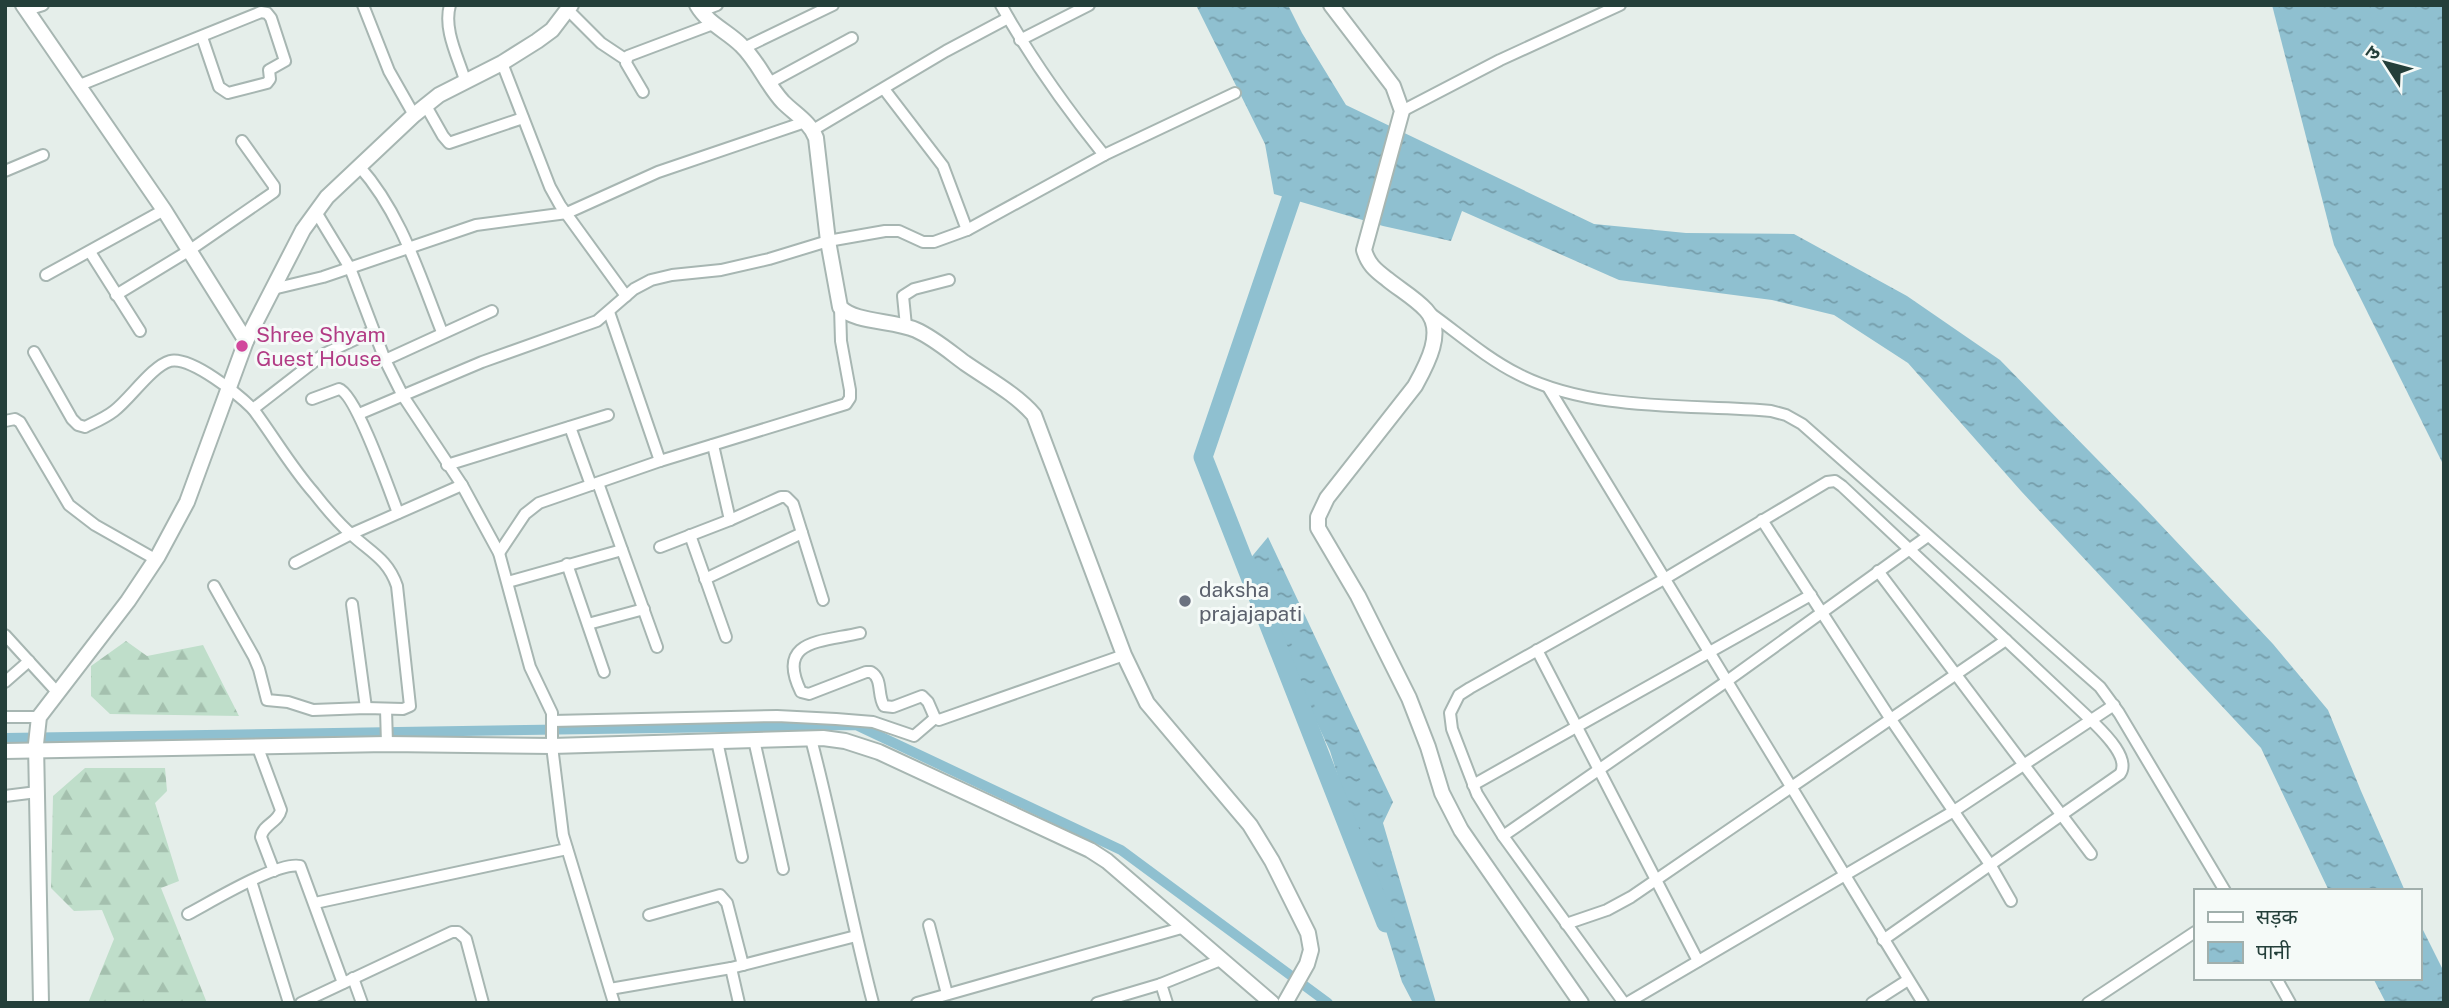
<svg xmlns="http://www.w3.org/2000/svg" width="2449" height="1008" viewBox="0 0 2449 1008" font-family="'Public Sans','Noto Sans Devanagari',sans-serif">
<defs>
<pattern id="forest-firs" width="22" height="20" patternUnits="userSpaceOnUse" patternTransform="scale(1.75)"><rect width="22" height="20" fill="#bfdeca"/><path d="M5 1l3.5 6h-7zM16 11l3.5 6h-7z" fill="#a4c0ae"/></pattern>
<pattern id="water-ripples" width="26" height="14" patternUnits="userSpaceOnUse" patternTransform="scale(1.75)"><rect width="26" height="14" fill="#8fc0d0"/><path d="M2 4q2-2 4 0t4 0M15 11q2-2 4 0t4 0" fill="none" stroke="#759daa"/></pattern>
</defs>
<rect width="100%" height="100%" fill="#e5eeea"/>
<g fill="url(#forest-firs)">
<polygon points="126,641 147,656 203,645 239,716 110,714 91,696 91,666"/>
<polygon points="85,768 165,768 167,791 155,803 179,881 161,888 207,1003 88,1003 114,939 102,910 74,911 51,888 53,796"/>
</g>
<g fill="url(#water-ripples)">
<polygon points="1196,5 1288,5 1302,33 1346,105 1594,224 1686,233 1794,234 1907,296 2000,360 2141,504 2273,644 2328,710 2361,791 2405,891 2329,891 2261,748 2021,491 1908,363 1834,315 1772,300 1619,280 1462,211 1451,241 1383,226 1274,194 1265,144"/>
<polygon points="2272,5 2444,5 2444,466 2334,245"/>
<polygon points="1268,537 1393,802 1383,823 1436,1003 1413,1003 1402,982 1330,751 1244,566"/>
<polygon points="2419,922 2444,972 2444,1003 2386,1003 2373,978 2419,978"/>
</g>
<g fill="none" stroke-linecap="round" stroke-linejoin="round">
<polyline stroke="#8fc0d0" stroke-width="10" points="5,738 856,725 1121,850 1328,1003"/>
<polyline stroke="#8fc0d0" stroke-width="19" points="1291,199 1203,457 1386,923"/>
<defs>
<g id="minor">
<polyline points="363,5 389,71 414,115"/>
<path d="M450,5C443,29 458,57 465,80"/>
<path d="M1001,5C1031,59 1066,108 1104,155"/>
<polyline points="27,10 43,5"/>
<polyline points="568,10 601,43 625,59"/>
<polyline points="701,11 717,5"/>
<polyline points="1020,40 1089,5"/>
<polyline points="744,48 833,5"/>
<polyline points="502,63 550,187 560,205 626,296"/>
<polyline points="769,83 852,38"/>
<polyline points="80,85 261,12 267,13 271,18 285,61 269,70 270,79 267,83 228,93 219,87 202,37"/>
<polyline points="884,89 943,166 967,230"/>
<polyline points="643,92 626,63 628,56 713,24"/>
<polyline points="426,106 443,136 449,143 523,118"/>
<polyline points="1402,111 1500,60 1620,5"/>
<polyline points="813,130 946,51 1008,18"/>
<path d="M359,166C401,213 419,274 442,332"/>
<polyline points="5,171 43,155"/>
<polyline points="316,212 350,268 385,360"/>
<polyline points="90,252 140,331"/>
<polyline points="46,275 164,210"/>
<polyline points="273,289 323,277 476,225 567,213 658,172 805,122"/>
<polyline points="116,295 190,250 274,192 274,186 242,141"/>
<polyline points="492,311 385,360 403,396 462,485 499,553 530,667 552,713 552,746 563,835 614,1003"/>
<polyline points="609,312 660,461"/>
<path d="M1430,313C1458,333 1486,358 1518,374C1592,412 1689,404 1771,411L1786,415L1802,424L2100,687L2119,713L2225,891"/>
<polyline points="906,326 903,296 914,289 949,280"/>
<path d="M34,352L72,419L78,425L85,427C95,422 105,418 114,411C130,399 152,366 170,361C191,356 239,395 253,409L324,354L373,331"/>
<path d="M1548,387C1674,591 1797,798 1923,1003"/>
<path d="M312,399L339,389C356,394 390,492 398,513"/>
<polyline points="359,414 482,362 597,321 634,289 651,280 672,275 721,270 769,259 828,241 885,231 899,231 923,242 934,242 967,230 1104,155 1235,93"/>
<polyline points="5,421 15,419 20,422 69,505 95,525 155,559"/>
<polyline points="570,427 591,485"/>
<polyline points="713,445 730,520"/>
<polyline points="447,465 608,415"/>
<polyline points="598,483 657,647"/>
<polyline points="1762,520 1890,718 1991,866 2011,901"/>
<polyline points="690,535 726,637"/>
<polyline points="660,547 730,520 781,497 786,497 793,504 823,600"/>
<polyline points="499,553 525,514 539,503 660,461 846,404 850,398 850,390 841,341 840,307"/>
<polyline points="295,563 351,534 462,485"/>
<polyline points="567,564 604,672"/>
<polyline points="1878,571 2091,854"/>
<polyline points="705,579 802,533"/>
<polyline points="508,582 622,550"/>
<path d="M214,586L254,657L259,669L267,700L288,702L313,710L366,708L403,709L410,706L397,586C388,559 370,552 351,534C337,522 325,507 314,493C291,467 274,437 253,409"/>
<polyline points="352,604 366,708"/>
<polyline points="588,624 644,609"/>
<path d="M860,633C822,642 775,639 801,692L809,694L866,672H871C883,679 877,695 884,706L893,707L922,696L928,702L935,718L939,720L1124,655"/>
<polyline points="5,635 57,692"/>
<polyline points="1537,650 1698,961"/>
<polyline points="5,682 29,661"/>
<polyline points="386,709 387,744"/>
<polyline points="5,717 39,717"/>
<polyline points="552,721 777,716 836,719 873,722 914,736 935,718"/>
<path d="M811,739C834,826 850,915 873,1003"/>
<polyline points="754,740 783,869"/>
<polyline points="717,741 742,857"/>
<path d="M258,748L281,810C278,823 263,824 261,837L274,871"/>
<polyline points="1473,785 1811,595"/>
<polyline points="5,796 37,792"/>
<polyline points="1503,836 1727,681 1928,536"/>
<polyline points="251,881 289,1003"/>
<polyline points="315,903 567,849"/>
<path d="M188,914C211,902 278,861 300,866L343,983"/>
<polyline points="649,915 720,895 727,903 743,965"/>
<polyline points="1566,924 1607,910 1631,897 2006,640"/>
<polyline points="929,925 947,994"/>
<polyline points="731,968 739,1003"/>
<polyline points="353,978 362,1003"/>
<polyline points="2276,978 2290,1003"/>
<polyline points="610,989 731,968 856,936"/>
<polyline points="301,1003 452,932 458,932 466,939 483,1003"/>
<polyline points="917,1003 1185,927"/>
<polyline points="1097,1003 1161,984"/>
<polyline points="1167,1003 1161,984 1223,959"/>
<path d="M1624,1003L1503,836L1477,794L1452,729L1450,713L1459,695L1470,688L1666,578L1827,482L1835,481L1842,486L2092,721C2103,732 2131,758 2120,774L1883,940"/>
<polyline points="1627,1003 1954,811 2114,705"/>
<polyline points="1872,1003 1908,980"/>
<polyline points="2088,1003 2195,932"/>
</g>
<g id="tertiary">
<polyline points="23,5 164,210 246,341 187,502 158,556 128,601 39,717 36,744 41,1003"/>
<path d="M697,5C708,24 727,31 741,45C758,61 767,85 783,102C795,114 810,122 816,138L828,241L840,307C855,323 894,320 916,330C934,338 950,352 965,363C988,379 1016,394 1034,415L1124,655L1147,703L1250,825L1272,861L1308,933L1311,950L1307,964L1285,1003"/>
<path d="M1331,5L1393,86L1402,111L1364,250C1368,264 1375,270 1387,279C1399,289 1415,298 1426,310C1446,331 1426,366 1415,386L1327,498L1318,517V528L1358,596L1409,698L1428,747L1442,793L1461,830L1581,1003"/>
<polyline points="246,341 303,230 327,197 414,115 439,95 502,63 537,41 552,30 571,5"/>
<polyline points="5,751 387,744 552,746 823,738 845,741 879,752 1090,850 1107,861 1272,1003"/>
</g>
</defs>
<use href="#minor" stroke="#a7b6b2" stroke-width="14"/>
<use href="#tertiary" stroke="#a7b6b2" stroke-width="18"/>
<use href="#minor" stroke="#fff" stroke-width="10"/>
<use href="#tertiary" stroke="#fff" stroke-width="14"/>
</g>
<circle fill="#d1479c" stroke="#f5faf8" stroke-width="2.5" cx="242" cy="346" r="7"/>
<circle fill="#6b7280" stroke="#f5faf8" stroke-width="2.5" cx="1185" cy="601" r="7"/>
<g text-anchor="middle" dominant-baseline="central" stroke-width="6" stroke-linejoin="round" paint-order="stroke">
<g font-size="21" fill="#b23c85" stroke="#f5faf8" text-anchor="start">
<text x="256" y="334">Shree Shyam<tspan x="256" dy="24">Guest House</tspan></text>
</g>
<g font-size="21" fill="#5b616d" stroke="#f5faf8" text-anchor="start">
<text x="1199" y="589">daksha<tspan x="1199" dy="24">prajajapati</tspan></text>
</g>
</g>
<rect width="2449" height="1008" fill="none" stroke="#243f3a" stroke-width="14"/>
<rect x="2194" y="889" width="228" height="91" fill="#f5faf8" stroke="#a1afac" stroke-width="2"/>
<rect x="2208" y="912" width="35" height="10" fill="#ffffff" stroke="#a1afac" stroke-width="2"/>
<text x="2256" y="924" font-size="21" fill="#243f3a">सड़क</text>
<rect x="2208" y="942" width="35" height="21" fill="url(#water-ripples)" stroke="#a1afac" stroke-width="2"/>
<text x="2256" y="959" font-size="21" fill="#243f3a">पानी</text>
<g transform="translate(2386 63) rotate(306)" stroke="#f5faf8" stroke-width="5" paint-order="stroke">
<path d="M0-5L12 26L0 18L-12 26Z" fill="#243f3a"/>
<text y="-10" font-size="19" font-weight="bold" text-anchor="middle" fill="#243f3a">उ</text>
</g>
</svg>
